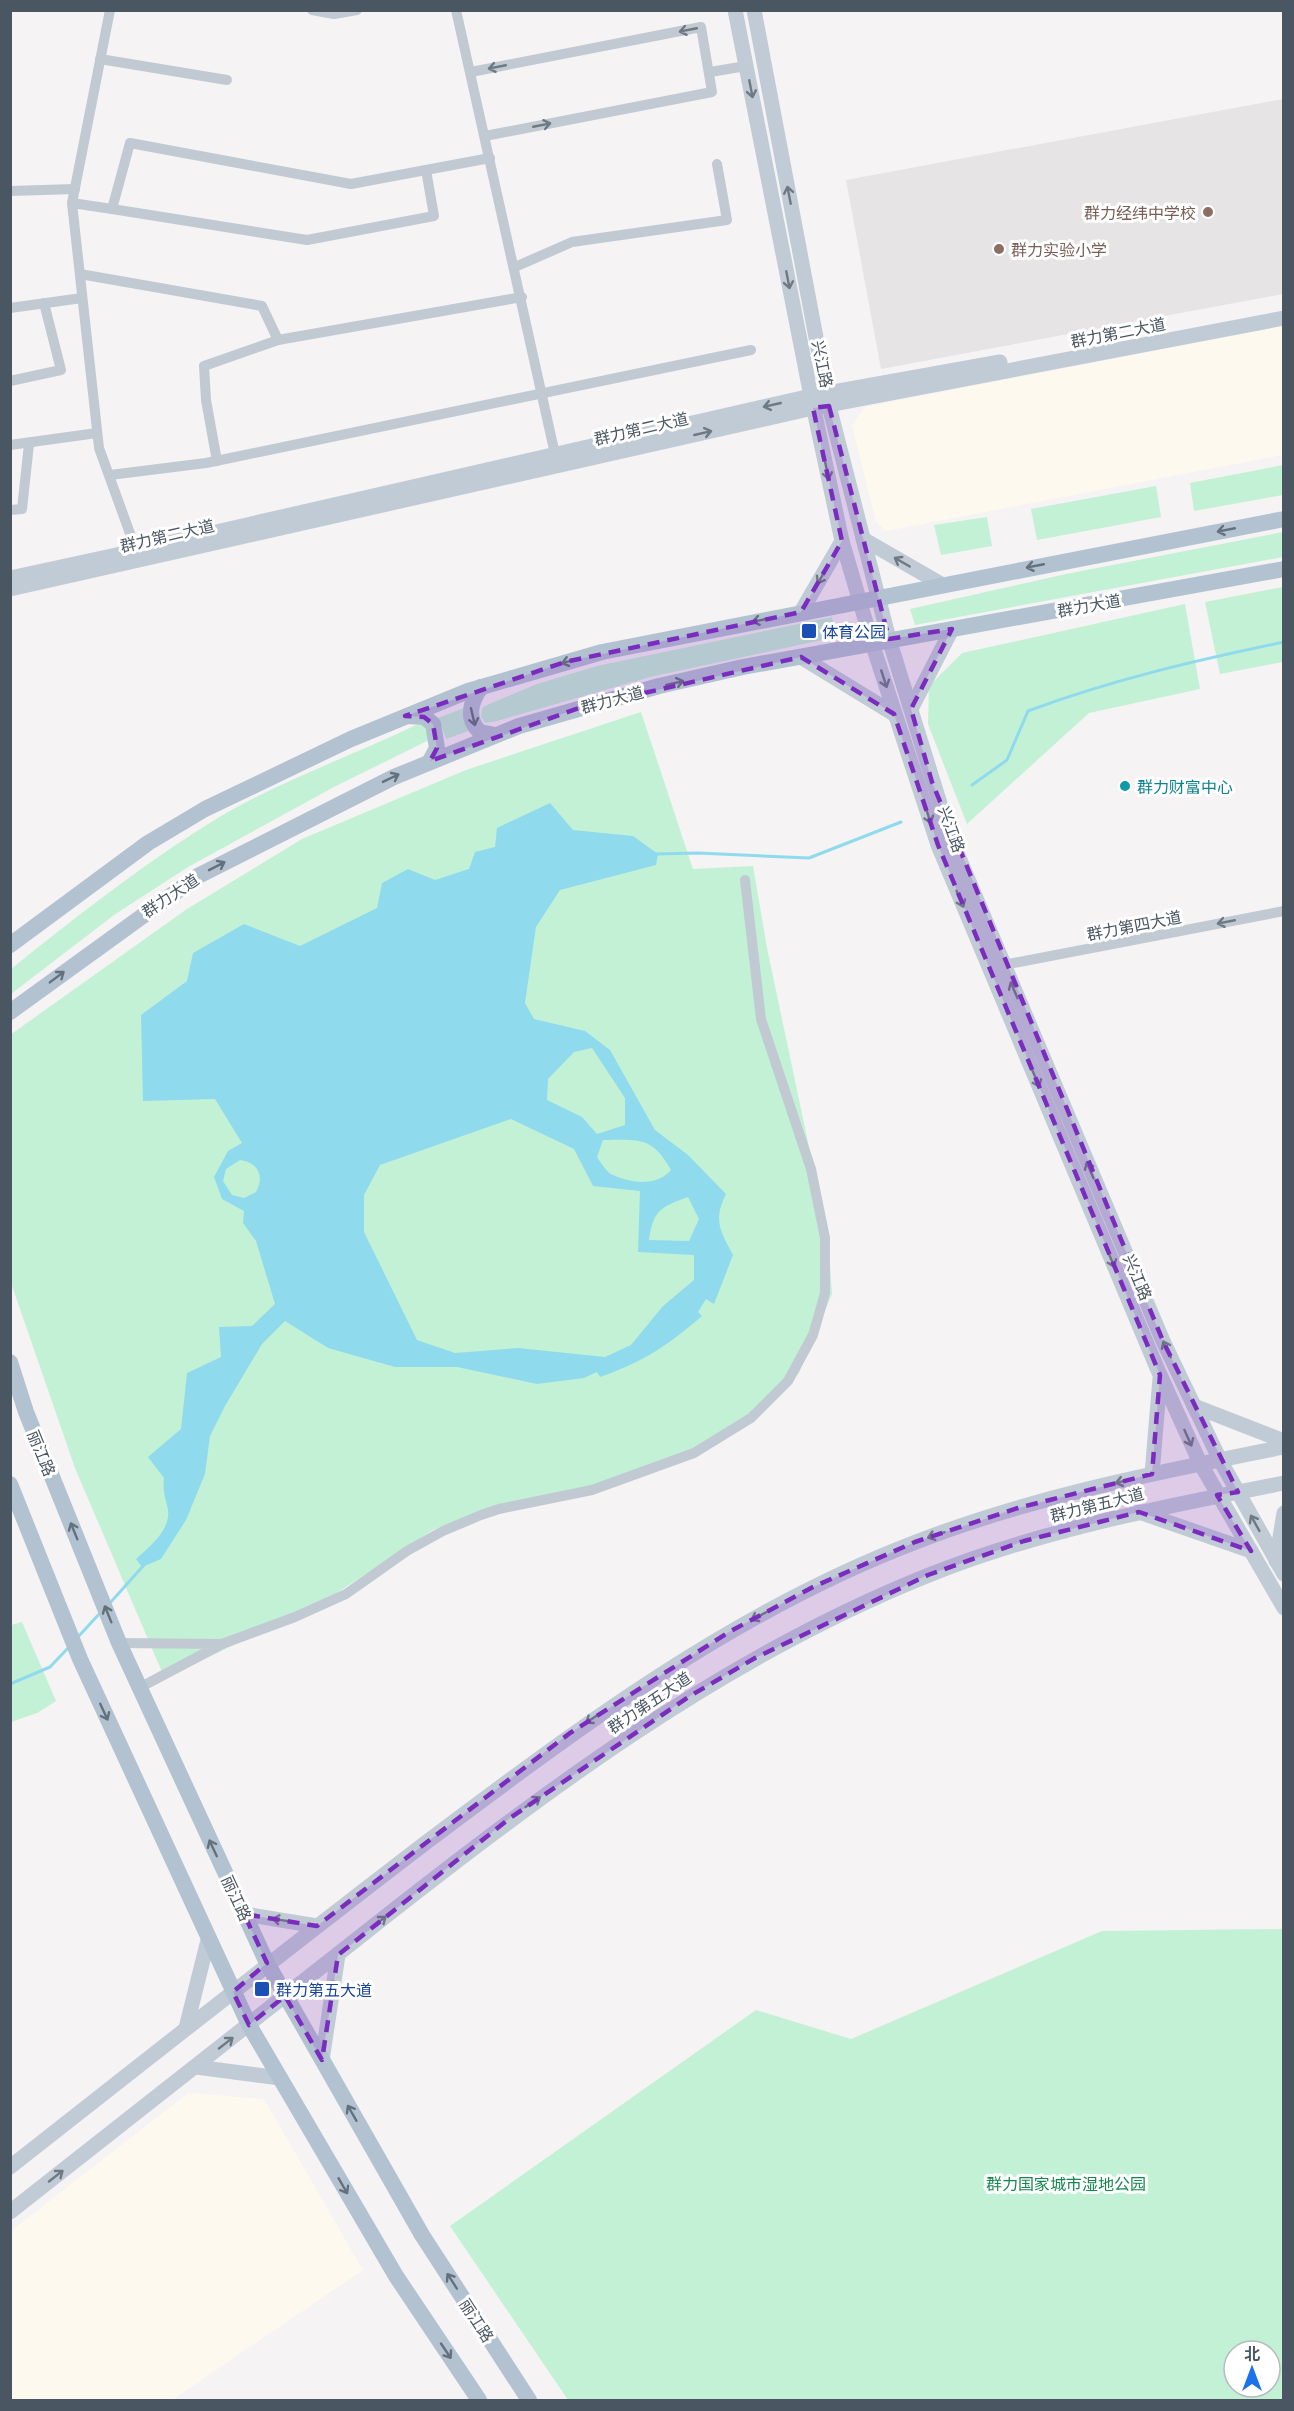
<svg xmlns="http://www.w3.org/2000/svg" width="1294" height="2411" viewBox="0 0 1294 2411" font-family="Lato,'Noto Sans SC',sans-serif">
<rect width="100%" height="100%" fill="#f5f3f3"/>
<g fill="#fdf9ef">
<polygon points="1283,326 1283,455 886,531 876,522 852,425 865,407"/>
<polygon points="188,2093 264,2099 363,2270 172,2400 11,2400 11,2231"/>
</g>
<polygon fill="#e6e4e5" points="1283,99 1283,294 881,369 846,180"/>
<g fill="#c3f1d5" fill-rule="evenodd">
<polygon points="1283,465 1283,495 1194,511 1190,483"/>
<polygon points="1156,486 1161,517 1037,540 1031,509"/>
<polygon points="987,517 992,546 941,555 934,525"/>
<polygon points="1283,532 1283,557 915,625 910,609 1066,574"/>
<polygon points="1283,587 1283,662 1220,674 1205,602"/>
<polygon points="1185,604 1200,689 1089,713 967,824 928,724 929,686 962,653"/>
<polygon points="832,617 836,637 650,677 493,722 485,723 481,717 482,708 487,705 537,684 597,666"/>
<polygon points="464,708 471,730 446,739 438,718"/>
<polygon points="641,712 693,869 753,866 767,948 828,1237 832,1294 799,1373 755,1419 676,1459 584,1496 493,1506 433,1530 332,1596 165,1679 75,1468 11,1283 10,1035 187,909 302,839 466,770"/>
<path d="M416,725H425L429,740L334,787L188,867L114,915L11,994V969C78,915 147,861 221,816C283,780 351,756 416,725Z"/>
<polygon points="22,1622 56,1701 37,1713 11,1722 11,1625"/>
<path d="M1283,1929V2400H568L450,2226L756,2010L851,2039L1102,1931ZM1234,2351H1270V2387H1234Z"/>
</g>
<path fill="#90daee" fill-rule="evenodd" d="M550,803L573,830L633,836L658,854L656,865L560,890L536,927L525,1003L534,1019L585,1031L610,1050L655,1130L688,1155L726,1194C713,1220 720,1231 733,1255L714,1304L706,1299L698,1312L702,1316C667,1346 643,1362 600,1377L597,1372L584,1378L537,1384L457,1367H395L328,1348L285,1321L262,1344L225,1406L210,1436L205,1474L186,1520L161,1559L142,1567L136,1559C150,1546 174,1528 167,1505C164,1494 163,1490 164,1478L148,1457L181,1429L187,1373L221,1357L219,1327L252,1326L275,1304L256,1241L243,1223L244,1211L222,1199L214,1177L228,1151L242,1143L215,1099L143,1101L141,1015L187,981L193,953L244,924L300,946L377,908L382,883L408,869L435,880L469,869L475,852L495,847L497,828ZM592,1048L625,1098V1125L597,1134L582,1117L547,1100L548,1079L574,1052ZM511,1119L574,1149L593,1186L640,1191L638,1252L694,1255V1280L663,1306L631,1345L605,1357L518,1348L455,1353L417,1340L364,1232V1195L380,1165ZM603,1140C639,1140 652,1136 671,1170C657,1186 633,1184 613,1175C607,1173 601,1163 597,1157ZM240,1160C258,1162 265,1177 256,1192L244,1198L232,1195L223,1181L226,1169ZM688,1197L699,1219L689,1241L649,1240C653,1210 661,1207 688,1197Z"/>
<g fill="none" stroke-linecap="round" stroke-linejoin="round">
<g stroke="#90daee" stroke-width="3">
<path d="M972,785L1007,760L1028,711C1111,680 1197,660 1284,642"/>
<polyline points="655,854 698,853 809,858 901,822"/>
<polyline points="110,1603 144,1565"/>
<polyline points="77,1638 101,1612"/>
<polyline points="10,1684 50,1667 69,1647"/>
</g>
<g stroke="#c1cad2" stroke-width="10">
<polyline points="110,10 72,203 99,448 136,550"/>
<polyline points="312,10 334,14 357,10"/>
<polyline points="456,10 555,454"/>
<polyline points="100,59 227,80"/>
<polyline points="471,72 701,27 712,92 485,136"/>
<polyline points="710,72 746,66"/>
<polyline points="10,191 75,189"/>
<polyline points="72,203 112,209 130,143 351,184 490,158"/>
<polyline points="112,209 307,240 434,216 426,170"/>
<polyline points="515,267 572,242 727,220 717,164"/>
<polyline points="80,274 262,306 278,340 204,366 206,400 217,461"/>
<polyline points="10,308 82,298"/>
<polyline points="278,340 522,297"/>
<polyline points="10,381 61,370 44,303"/>
<polyline points="10,445 97,433"/>
<polyline points="110,475 206,463 751,350"/>
<polyline points="10,510 22,509 29,444"/>
<polyline points="998,966 1284,911"/>
<polyline points="119,1643 222,1644 139,1688"/>
<polyline points="222,1644 295,1617 346,1594 407,1551 443,1531 481,1515 499,1509 592,1490 694,1453 751,1418 788,1381 813,1335 825,1293 825,1238 811,1169 761,1019 745,880"/>
</g>
<g stroke="#c1cbd6" stroke-width="15">
<polyline points="735,10 811,396 842,541 872,643 938,845 1157,1368 1200,1463 1284,1608"/>
<polyline points="754,10 829,406 889,639 951,839 1163,1341 1220,1460 1284,1574"/>
<polyline points="863,539 941,584"/>
<polyline points="159,545 811,396 1000,362"/>
<polyline points="10,578 130,552"/>
<polyline points="10,589 813,408 1284,318"/>
<polyline points="801,612 842,541"/>
<polyline points="801,657 894,714"/>
<polyline points="911,709 952,629"/>
<polyline points="1194,1406 1284,1441"/>
<polyline points="1152,1474 1160,1378"/>
<polyline points="1139,1512 1251,1551"/>
<polyline points="1276,1561 1284,1513"/>
<polyline points="244,1914 317,1926"/>
<polyline points="186,2028 208,1940"/>
<polyline points="322,2060 338,1955"/>
<polyline points="196,2067 280,2078"/>
<path d="M10,2167C149,2058 288,1948 428,1841C581,1726 735,1611 916,1542C1034,1496 1160,1472 1284,1447"/>
<path d="M10,2212C126,2121 242,2030 357,1939C536,1798 716,1660 929,1575C1044,1529 1163,1507 1284,1483"/>
</g>
<g stroke="#b3c2d1" stroke-width="16">
<path d="M481,687C471,701 465,718 480,732L495,735"/>
<polyline points="407,716 424,717 433,724 437,748 430,761"/>
<polyline points="10,945 148,843 205,809 351,739 468,691 602,652 1284,519"/>
<polyline points="10,1012 198,876 394,777 519,726 659,686 743,667 1284,569"/>
<polyline points="10,1362 26,1412 119,1643 267,1963 422,2235 529,2400"/>
<polyline points="10,1484 80,1659 249,2025 396,2276 479,2400"/>
</g>
</g>
<defs><path id="oneway-shaft" d="M-6 0H5M1.5-3L5.5 0L1.5 3" fill="none" stroke-width="1.6" stroke-linecap="round" stroke-linejoin="round" transform="scale(1.5)"/></defs>
<g stroke="#6e7983">
<use href="#oneway-shaft" transform="translate(688 30) rotate(169)"/>
<use href="#oneway-shaft" transform="translate(497 67) rotate(169)"/>
<use href="#oneway-shaft" transform="translate(542 125) rotate(-11)"/>
<use href="#oneway-shaft" transform="translate(1226 922) rotate(169)"/>
</g>
<g stroke="#6e7984">
<use href="#oneway-shaft" transform="translate(751 89) rotate(79)"/>
<use href="#oneway-shaft" transform="translate(789 195) rotate(-101)"/>
<use href="#oneway-shaft" transform="translate(788 280) rotate(79)"/>
<use href="#oneway-shaft" transform="translate(772 405) rotate(167)"/>
<use href="#oneway-shaft" transform="translate(703 433) rotate(-13)"/>
<use href="#oneway-shaft" transform="translate(827 471) rotate(78)"/>
<use href="#oneway-shaft" transform="translate(902 562) rotate(-150)"/>
<use href="#oneway-shaft" transform="translate(822 576) rotate(120)"/>
<use href="#oneway-shaft" transform="translate(884 679) rotate(72)"/>
<use href="#oneway-shaft" transform="translate(928 815) rotate(72)"/>
<use href="#oneway-shaft" transform="translate(960 899) rotate(67)"/>
<use href="#oneway-shaft" transform="translate(1014 990) rotate(-113)"/>
<use href="#oneway-shaft" transform="translate(1036 1079) rotate(67)"/>
<use href="#oneway-shaft" transform="translate(1090 1170) rotate(-113)"/>
<use href="#oneway-shaft" transform="translate(1111 1259) rotate(67)"/>
<use href="#oneway-shaft" transform="translate(1167 1349) rotate(-115)"/>
<use href="#oneway-shaft" transform="translate(1188 1438) rotate(66)"/>
<use href="#oneway-shaft" transform="translate(1124 1481) rotate(167)"/>
<use href="#oneway-shaft" transform="translate(1255 1523) rotate(-119)"/>
<use href="#oneway-shaft" transform="translate(936 1535) rotate(162)"/>
<use href="#oneway-shaft" transform="translate(759 1616) rotate(152)"/>
<use href="#oneway-shaft" transform="translate(593 1718) rotate(146)"/>
<use href="#oneway-shaft" transform="translate(533 1802) rotate(-34)"/>
<use href="#oneway-shaft" transform="translate(281 1920) rotate(-171)"/>
<use href="#oneway-shaft" transform="translate(379 1922) rotate(-38)"/>
<use href="#oneway-shaft" transform="translate(226 2043) rotate(-38)"/>
<use href="#oneway-shaft" transform="translate(56 2176) rotate(-38)"/>
</g>
<g stroke="#64717d">
<use href="#oneway-shaft" transform="translate(1226 530) rotate(169)"/>
<use href="#oneway-shaft" transform="translate(1035 566) rotate(169)"/>
<use href="#oneway-shaft" transform="translate(761 620) rotate(169)"/>
<use href="#oneway-shaft" transform="translate(570 661) rotate(165)"/>
<use href="#oneway-shaft" transform="translate(675 683) rotate(-13)"/>
<use href="#oneway-shaft" transform="translate(473 717) rotate(77)"/>
<use href="#oneway-shaft" transform="translate(391 778) rotate(-26)"/>
<use href="#oneway-shaft" transform="translate(217 866) rotate(-27)"/>
<use href="#oneway-shaft" transform="translate(57 977) rotate(-37)"/>
<use href="#oneway-shaft" transform="translate(74 1531) rotate(-112)"/>
<use href="#oneway-shaft" transform="translate(108 1614) rotate(-112)"/>
<use href="#oneway-shaft" transform="translate(104 1712) rotate(65)"/>
<use href="#oneway-shaft" transform="translate(213 1848) rotate(-115)"/>
<use href="#oneway-shaft" transform="translate(352 2113) rotate(-120)"/>
<use href="#oneway-shaft" transform="translate(343 2186) rotate(60)"/>
<use href="#oneway-shaft" transform="translate(452 2281) rotate(-123)"/>
<use href="#oneway-shaft" transform="translate(446 2351) rotate(56)"/>
</g>
<path fill="#7b2cbf" fill-opacity="0.2" stroke="#7b2cbf" stroke-width="4.5" stroke-dasharray="12 8" stroke-linejoin="round" d="M829,406L889,639L952,629L911,709L932,782L1163,1341L1238,1492L1217,1495L1251,1551L1139,1512L1024,1541L928,1575L755,1658L690,1696L510,1818L338,1955L322,2060L285,1996L249,2025L233,1992L267,1963L244,1914L317,1926L570,1733L729,1632L813,1587L915,1542L1018,1508L1152,1474L1160,1375L938,845L894,714L801,657L579,708L430,761L437,748L433,724L424,717L405,716L565,662L801,612L842,541L813,408Z"/>
<g fill="#8d6e63" stroke="#fff" stroke-width="2">
<circle cx="1208" cy="212" r="6"/>
<circle cx="999" cy="249" r="6"/>
</g>
<g fill="#1a4fb4" stroke="#fff" stroke-width="2">
<rect x="801" y="623" width="16" height="16" rx="3"/>
<rect x="254" y="1981" width="16" height="16" rx="3"/>
</g>
<circle fill="#0f9aa8" stroke="#fff" stroke-width="2" cx="1125" cy="786" r="6"/>
<g text-anchor="middle" dominant-baseline="central" stroke-width="6" stroke-linejoin="round" paint-order="stroke">
<g font-size="16" fill="#785e54" stroke="#fff" text-anchor="end">
<text x="1196" y="212">群力经纬中学校</text>
<text x="1011" y="249" text-anchor="start">群力实验小学</text>
</g>
<g font-size="16" fill="#4a5661" stroke="#fff">
<text transform="translate(1118 332) rotate(-11)">群力第二大道</text>
<text transform="translate(823 364) rotate(79)">兴江路</text>
<text transform="translate(641 428) rotate(-13)">群力第二大道</text>
<text transform="translate(167 535) rotate(-13)">群力第二大道</text>
<text transform="translate(1089 605) rotate(-10)">群力大道</text>
<text transform="translate(612 699) rotate(-15)">群力大道</text>
<text transform="translate(952 829) rotate(70)">兴江路</text>
<text transform="translate(170 895) rotate(-34)">群力大道</text>
<text transform="translate(1134 925) rotate(-11)">群力第四大道</text>
<text transform="translate(1138 1277) rotate(67)">兴江路</text>
<text transform="translate(42 1453) rotate(68)">丽江路</text>
<text transform="translate(1097 1504) rotate(-14)">群力第五大道</text>
<text transform="translate(649 1702) rotate(-34)">群力第五大道</text>
<text transform="translate(237 1898) rotate(65)">丽江路</text>
<text transform="translate(477 2320) rotate(57)">丽江路</text>
</g>
<g font-size="16" fill="#164399" stroke="#fff" text-anchor="start">
<text x="822" y="631">体育公园</text>
<text x="276" y="1989">群力第五大道</text>
</g>
<g font-size="16" fill="#0d838f" stroke="#fff" text-anchor="start">
<text x="1137" y="786">群力财富中心</text>
</g>
<g font-size="16" fill="#17864f" stroke="#fff">
<text x="1066" y="2183">群力国家城市湿地公园</text>
</g>
</g>
<rect width="1294" height="2411" fill="none" stroke="#4a5661" stroke-width="24"/>
<g transform="translate(1252 2369)"><circle r="28" fill="#ffffff" stroke="#b7bbc0" stroke-width="1.5"/>
<path d="M0-4.5L10 22L0 15L-10 22Z" fill="#1a73e8"/>
<text y="-9" font-size="16" font-weight="bold" text-anchor="middle" fill="#4a5661">北</text>
</g>
</svg>
